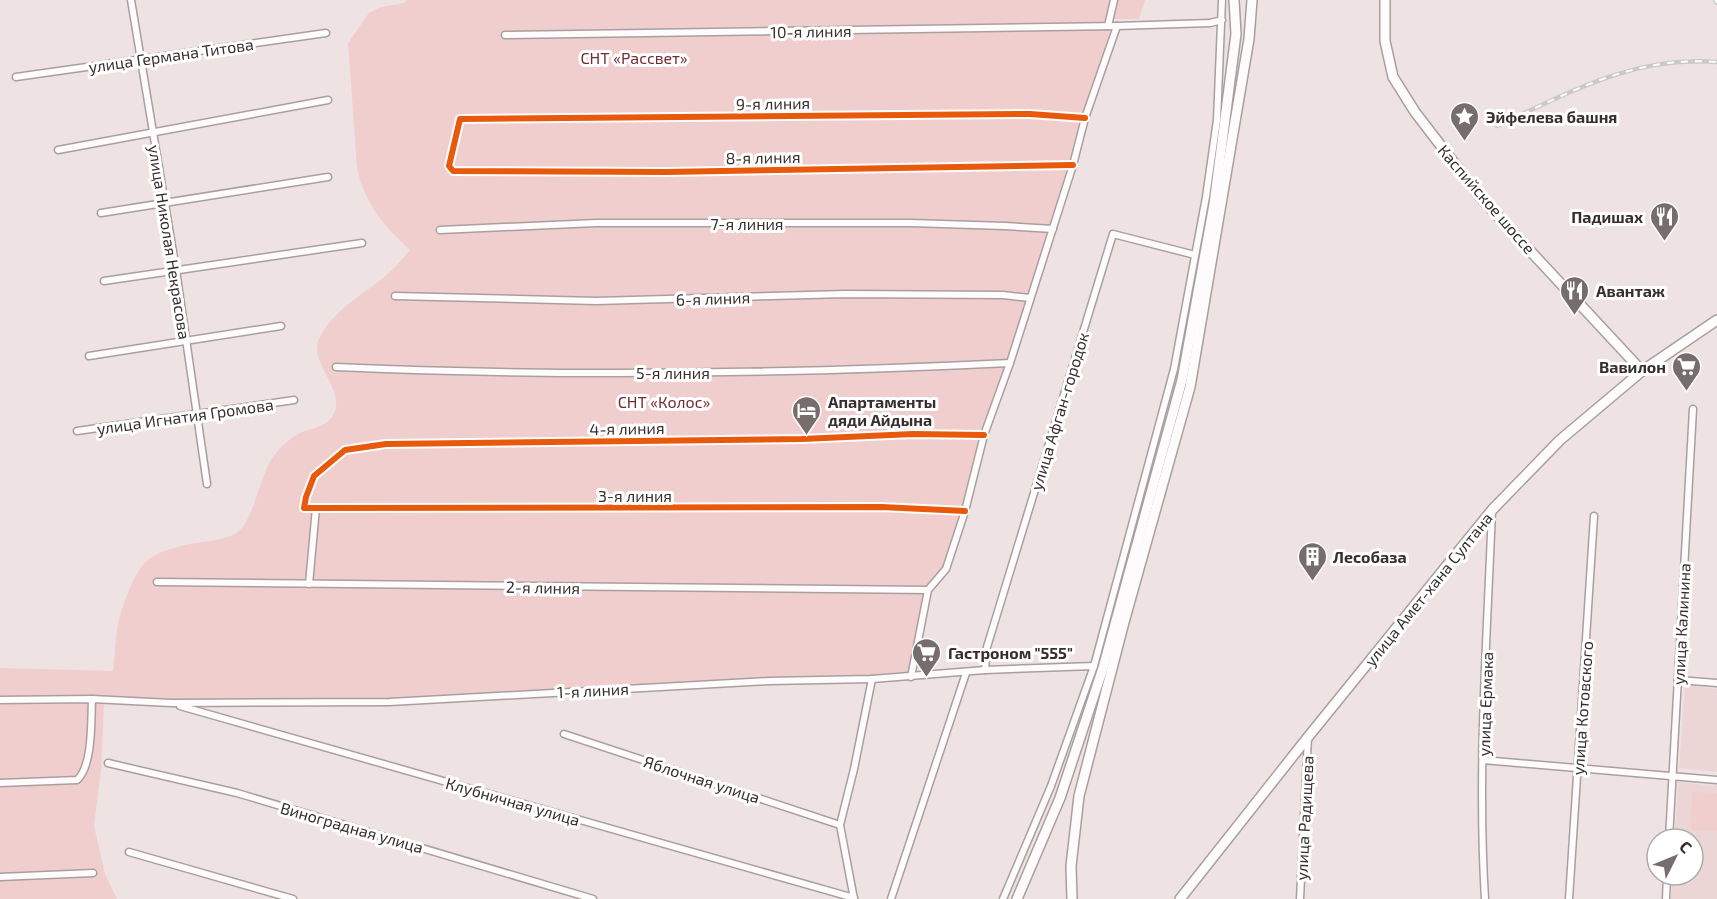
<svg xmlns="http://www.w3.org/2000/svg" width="1717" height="899" viewBox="0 0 1717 899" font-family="'Exo 2',sans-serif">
<rect width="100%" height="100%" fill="#efe2e2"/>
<g fill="#ecd5d5">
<polygon points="1685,685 1717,689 1717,772 1679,768"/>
<polygon points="1678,782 1717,786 1717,899 1671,899 1672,875 1693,875 1693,839 1675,839"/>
</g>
<g fill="#f0cece">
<path d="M407,0H1145L1139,19H1113L1087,111L1083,115L1048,239L979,442L952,548L945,565L928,585L913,651L908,681L785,683L280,706L104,704L101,769L94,826L105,874L117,899H0V668L113,671C115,656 115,640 118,625C121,609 135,569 148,560C158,552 170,549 181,546C198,541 220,542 235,534C254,523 259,476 273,457C280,447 289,439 300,433C311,428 324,428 332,417C349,391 308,364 319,339C334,307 368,293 392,270C398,264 404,257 410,250C384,226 364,203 357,167L348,43L369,13L381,7L404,3Z"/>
<polygon points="1692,792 1717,793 1717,831 1691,830"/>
</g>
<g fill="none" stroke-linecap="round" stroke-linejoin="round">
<defs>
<g id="minor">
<polyline points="131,0 176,270 207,484"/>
<polyline points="1108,26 1114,0"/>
<polyline points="505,35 1117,26 1210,23 1222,20"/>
<polyline points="16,77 326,33"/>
<polyline points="58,150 328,100"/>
<polyline points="1073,165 666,172 453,171 449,166 460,119 1030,114 1085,118"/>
<polyline points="101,213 328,177"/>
<polyline points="440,230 596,223 911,223 1005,226 1053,229"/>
<polyline points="104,281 362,243"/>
<polyline points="395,296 596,301 845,294 1003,295 1030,298"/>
<polyline points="89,356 281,326"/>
<path d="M336,367C560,377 785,374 1010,363"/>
<polyline points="77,431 294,400"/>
<polyline points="965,511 881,507 304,508 306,497 314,476 345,450 386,444 802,439 913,434 984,435"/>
<polyline points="157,582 928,590"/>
<polyline points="309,584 316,508"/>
<polyline points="985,670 987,647 1113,234 1195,255"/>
<polyline points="911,677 928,590 946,569 965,511 984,435 1010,363 1073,165 1085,118 1117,26"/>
<polyline points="1678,680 1717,683"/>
<polyline points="0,700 92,699 171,703 390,702 769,681 872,679 985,670 1094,666"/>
<polyline points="180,706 854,898"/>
<polyline points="564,734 840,825"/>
<polyline points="1483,760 1717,780"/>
<polyline points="108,763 237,793 593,899"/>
<path d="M0,783L77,780C93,766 91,720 92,699"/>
<polyline points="1669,839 1693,409"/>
<polyline points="129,852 293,899"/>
<polyline points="0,877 93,873"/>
<polyline points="854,899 840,825 854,769 872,679"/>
<polyline points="891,899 966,673"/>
<polyline points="1003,899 1051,786 1094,666 1174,369 1206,197 1217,120 1222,0"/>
<polyline points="1300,899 1308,737"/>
<path d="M1485,899C1477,770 1487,639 1492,510"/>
<polyline points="1569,899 1594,516"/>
<polyline points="1666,899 1667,875"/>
</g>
<g id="primary">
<polyline points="1385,0 1385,41 1393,77 1415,112 1481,198 1642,371"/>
<polyline points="1017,899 1060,798 1103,668 1182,380 1214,204 1236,34 1234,0"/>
<polyline points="1072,899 1071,866 1079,796 1124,622 1190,387 1249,39 1252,0"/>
<polyline points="1180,899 1308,737 1492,510 1560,440 1642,371 1717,320"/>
</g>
</defs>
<use href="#minor" stroke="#a99f9f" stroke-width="9"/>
<use href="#primary" stroke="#a99f9f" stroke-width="12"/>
<use href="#minor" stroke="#fdfbfb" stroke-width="6"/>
<use href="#primary" stroke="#fdfbfb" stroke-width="9"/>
<defs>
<g id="rail">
<polyline points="1715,0 1717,3"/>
<path d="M1497,126C1571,92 1632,56 1717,62"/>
</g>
</defs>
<use href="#rail" stroke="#cbc8c8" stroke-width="4.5"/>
<use href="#rail" stroke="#fff" stroke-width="2" stroke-dasharray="7" stroke-linecap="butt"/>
<defs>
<g id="cycleway">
<polyline points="1073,165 666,172 453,171 449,166 460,119 1030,114 1085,118"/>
<polyline points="965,511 881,507 304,508 306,497 314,476 345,450 386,444 802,439 913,434 984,435"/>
</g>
</defs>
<use href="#cycleway" stroke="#fff" stroke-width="10"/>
<use href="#cycleway" stroke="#e8590c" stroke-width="6"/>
</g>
<defs>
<symbol id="sight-pin" viewBox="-11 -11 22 30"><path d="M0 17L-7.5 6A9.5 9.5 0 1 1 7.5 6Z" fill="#776d6d" stroke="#fff"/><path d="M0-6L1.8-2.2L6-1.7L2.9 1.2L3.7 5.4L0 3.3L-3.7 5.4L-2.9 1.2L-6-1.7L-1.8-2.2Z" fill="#fff"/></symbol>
<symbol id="restaurant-pin" viewBox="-11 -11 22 30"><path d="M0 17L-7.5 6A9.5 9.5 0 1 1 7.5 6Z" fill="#776d6d" stroke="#fff"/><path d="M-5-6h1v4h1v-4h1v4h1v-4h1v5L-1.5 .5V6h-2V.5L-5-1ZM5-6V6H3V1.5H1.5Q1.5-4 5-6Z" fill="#fff"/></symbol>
<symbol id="supermarket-pin" viewBox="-11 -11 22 30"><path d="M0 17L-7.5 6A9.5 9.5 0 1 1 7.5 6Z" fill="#776d6d" stroke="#fff"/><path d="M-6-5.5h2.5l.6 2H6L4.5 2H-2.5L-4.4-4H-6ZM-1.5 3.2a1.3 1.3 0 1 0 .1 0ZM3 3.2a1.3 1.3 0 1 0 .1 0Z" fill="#fff"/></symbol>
<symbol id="hotel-pin" viewBox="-11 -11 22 30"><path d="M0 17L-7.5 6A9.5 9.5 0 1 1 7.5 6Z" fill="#776d6d" stroke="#fff"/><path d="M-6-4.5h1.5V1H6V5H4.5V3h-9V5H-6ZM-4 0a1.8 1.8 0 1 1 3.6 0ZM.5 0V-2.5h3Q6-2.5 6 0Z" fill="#fff"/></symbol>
<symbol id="building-pin" viewBox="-11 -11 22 30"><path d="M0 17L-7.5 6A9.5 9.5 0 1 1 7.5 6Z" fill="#776d6d" stroke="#fff"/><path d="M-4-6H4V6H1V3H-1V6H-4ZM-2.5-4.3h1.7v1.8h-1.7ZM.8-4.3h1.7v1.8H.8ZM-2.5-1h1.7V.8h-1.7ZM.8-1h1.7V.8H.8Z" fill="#fff"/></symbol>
</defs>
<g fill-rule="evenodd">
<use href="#sight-pin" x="1448" y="100" width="33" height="45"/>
<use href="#restaurant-pin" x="1648" y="200" width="33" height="45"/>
<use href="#restaurant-pin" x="1558" y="274" width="33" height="45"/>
<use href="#supermarket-pin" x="1670" y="350" width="33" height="45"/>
<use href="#hotel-pin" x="790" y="394" width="33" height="45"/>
<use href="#building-pin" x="1296" y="540" width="33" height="45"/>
<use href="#supermarket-pin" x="910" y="636" width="33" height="45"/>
</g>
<g text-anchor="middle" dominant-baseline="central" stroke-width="6" stroke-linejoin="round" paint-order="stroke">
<g font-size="16" fill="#372e2e" stroke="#fff">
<text transform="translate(811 31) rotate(-1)">10-я линия</text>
<text transform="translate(171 55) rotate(-8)">улица Германа Титова</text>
<text transform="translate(773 103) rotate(-1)">9-я линия</text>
<text transform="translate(763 157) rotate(-1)">8-я линия</text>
<text transform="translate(1487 199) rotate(49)">Каспийское шоссе</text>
<text x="747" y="223">7-я линия</text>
<text transform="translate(170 242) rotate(81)">улица Николая Некрасова</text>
<text transform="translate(713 298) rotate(-2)">6-я линия</text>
<text x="673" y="372">5-я линия</text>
<text transform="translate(1059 411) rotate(-73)">улица Афган-городок</text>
<text transform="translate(185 416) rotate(-8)">улица Игнатия Громова</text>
<text transform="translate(627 428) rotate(-1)">4-я линия</text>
<text x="635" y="495">3-я линия</text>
<text transform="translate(543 587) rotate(1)">2-я линия</text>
<text transform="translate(1428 589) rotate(-51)">улица Амет-хана Султана</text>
<text transform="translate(1681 624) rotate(-87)">улица Калинина</text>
<text transform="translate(593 690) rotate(-3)">1-я линия</text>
<text transform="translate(1485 704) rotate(-88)">улица Ермака</text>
<text transform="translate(1582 708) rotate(-86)">улица Котовского</text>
<text transform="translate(702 779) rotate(18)">Яблочная улица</text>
<text transform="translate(513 801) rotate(16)">Клубничная улица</text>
<text transform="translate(1304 818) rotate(-87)">улица Радищева</text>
<text transform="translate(352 827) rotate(16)">Виноградная улица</text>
</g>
<g font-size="16" fill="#732d34" stroke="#fff">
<text x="634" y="57">СНТ «Рассвет»</text>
<text x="664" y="401">СНТ «Колос»</text>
</g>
<g font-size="16" font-weight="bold" fill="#372e2e" stroke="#fff" text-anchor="start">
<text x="1486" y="116">Эйфелева башня</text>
<text x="1643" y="216" text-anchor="end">Падишах</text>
<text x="1596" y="290">Авантаж</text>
<text x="1666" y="366" text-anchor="end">Вавилон</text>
<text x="828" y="401">Апартаменты<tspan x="828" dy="18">дяди Айдына</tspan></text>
<text x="1333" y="556">Лесобаза</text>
<text x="948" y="652">Гастроном "555"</text>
</g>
</g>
<g transform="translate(1675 857) rotate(47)"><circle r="28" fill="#ffffff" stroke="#afabab" stroke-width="1.5"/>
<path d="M0-4.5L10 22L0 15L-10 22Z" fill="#776d6d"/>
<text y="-9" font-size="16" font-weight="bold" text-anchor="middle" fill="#372e2e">С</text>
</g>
</svg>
